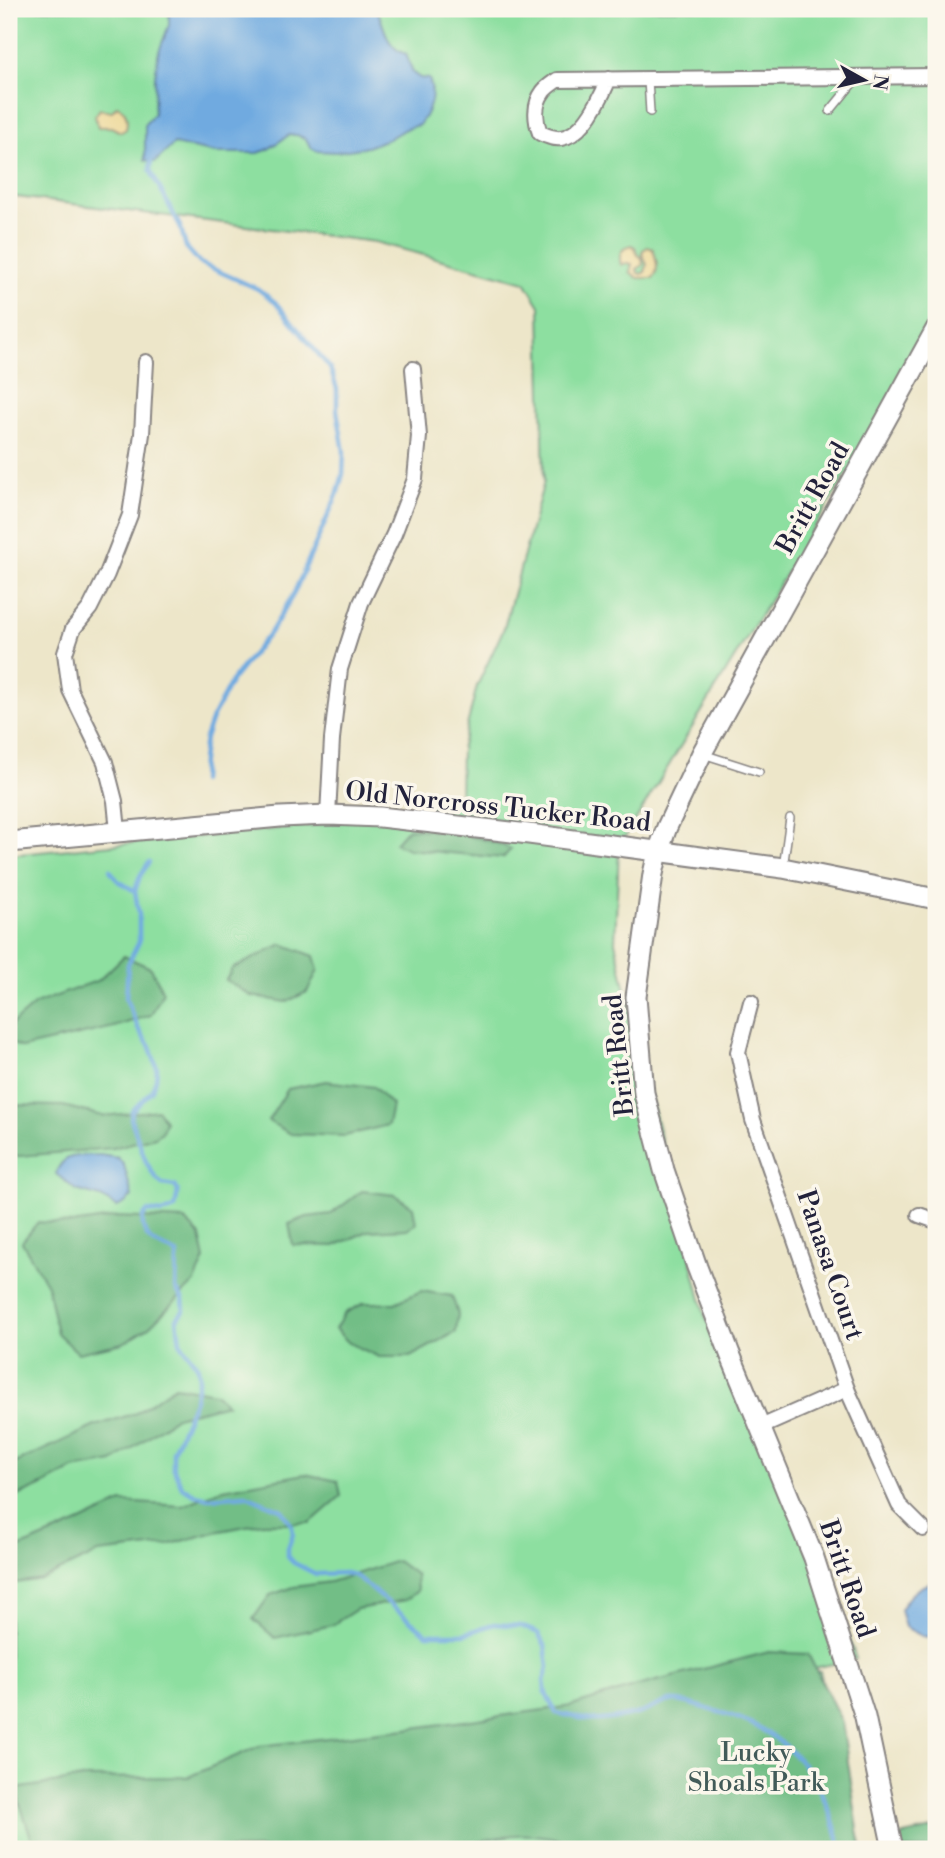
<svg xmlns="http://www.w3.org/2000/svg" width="945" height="1858" viewBox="0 0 945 1858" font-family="'Libre Bodoni',serif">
<rect width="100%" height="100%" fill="#fbf7ec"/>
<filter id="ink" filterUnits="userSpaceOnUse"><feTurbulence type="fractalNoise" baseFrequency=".0143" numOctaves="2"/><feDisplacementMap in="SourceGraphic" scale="14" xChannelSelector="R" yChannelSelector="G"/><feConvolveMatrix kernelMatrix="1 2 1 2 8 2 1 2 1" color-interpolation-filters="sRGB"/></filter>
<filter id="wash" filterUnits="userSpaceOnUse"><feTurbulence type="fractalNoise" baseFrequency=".00686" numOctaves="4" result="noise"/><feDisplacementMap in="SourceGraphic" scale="28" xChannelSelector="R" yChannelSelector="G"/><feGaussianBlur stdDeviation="1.57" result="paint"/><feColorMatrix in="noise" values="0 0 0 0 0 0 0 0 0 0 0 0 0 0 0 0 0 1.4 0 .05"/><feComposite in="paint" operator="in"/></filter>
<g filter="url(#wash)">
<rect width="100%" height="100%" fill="#ede6c9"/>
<polygon fill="#8ddfa0" stroke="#58806e" stroke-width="2" points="9,9 936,9 936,328 619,847 615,942 644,1070 705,1316 810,1521 856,1659 330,1771 820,1671 862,1849 9,1849 9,855 318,825 460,801 461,750 477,686 504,628 544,482 540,306 525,282 375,242 9,196"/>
<g fill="#72be86" stroke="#4a7060" stroke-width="2">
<path d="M408,828C443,832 480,834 511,849L503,858L408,849L395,843Z"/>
<polygon points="282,944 314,956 318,970 307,992 286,1002 251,996 226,980 232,969"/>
<polygon points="124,956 151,968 163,992 151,1015 114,1027 22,1048 9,1042 9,1030 13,1023 35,1004 99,980"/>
<polygon points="326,1081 374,1087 392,1105 388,1125 345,1136 291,1134 268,1121 288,1089"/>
<polygon points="9,1105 63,1106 103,1116 158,1110 165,1121 162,1132 155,1137 113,1148 9,1157"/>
<polygon points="362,1191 395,1195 413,1207 416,1223 407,1229 368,1231 334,1246 293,1245 289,1224 307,1217 331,1214"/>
<polygon points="118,1217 185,1220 200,1236 205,1259 195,1282 149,1327 123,1343 78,1353 57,1333 47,1285 22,1242 38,1222 72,1224"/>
<polygon points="421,1291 452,1296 458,1314 456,1332 410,1357 379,1357 349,1343 335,1329 345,1313 364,1303 395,1303"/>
<polygon points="175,1386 215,1393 227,1404 176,1417 113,1462 73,1469 43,1485 9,1500 9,1466 95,1426 136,1413"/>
<polygon points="305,1474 338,1481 341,1496 310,1523 262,1523 215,1532 168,1545 98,1553 42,1579 9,1584 9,1552 81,1522 122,1502 182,1506 223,1489"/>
<polygon points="397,1561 416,1575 417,1591 406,1600 357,1609 332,1625 275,1638 253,1619 270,1595 294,1587 330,1582"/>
<path d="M769,1652L808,1654L842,1722L861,1849H580C546,1828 497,1832 463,1849H35L15,1789L84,1778L188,1777L259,1746L406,1729L572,1706L637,1686Z"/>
<polygon points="936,1828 936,1849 901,1849 899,1836"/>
</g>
<g fill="#eeda9e" stroke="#887e6c" stroke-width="2">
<path d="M117,106C127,110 128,120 126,129L121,132L111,127H98L95,116L100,109L111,112Z"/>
<path d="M631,245L635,247L638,255L642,258L643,265L637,269L638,273L641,274L645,272L647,265L642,253L643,250L648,247L653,249C656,259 660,269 653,278H638L630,272L632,264L627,263L621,265C618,254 621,249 631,245Z"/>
</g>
<g fill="#6faae0" stroke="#48668e" stroke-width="2">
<path d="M169,9H378V12C385,28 387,49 406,54L413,73L420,78L429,79C436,96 430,111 419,125L405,129L388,139L367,147L336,152L317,151L311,148L306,139L297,135H289L267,150L258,153H215L174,144L155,162L145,160V124L154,114L155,77L158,54L169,25Z"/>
<path d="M100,1155L118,1158L124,1165L132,1196L125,1203L117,1207L101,1197L76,1190L56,1174C62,1152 81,1156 100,1155Z"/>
<path d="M936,1580V1638L922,1636L905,1627L900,1610C909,1593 919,1587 936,1580Z"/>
</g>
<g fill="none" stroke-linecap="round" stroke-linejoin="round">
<g stroke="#6faae0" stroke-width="4.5">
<polyline points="151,161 150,170 180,226 186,247 200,263 258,289 275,302 330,368 337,389 337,410 344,452 343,474 337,495 294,593 272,630 232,680 212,718 205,738 202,760 201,781"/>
<path d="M149,862L140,876L135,891L139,915V942L128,964L126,999L139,1030L150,1047L157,1068L156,1079L152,1090L132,1111L131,1119L146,1162L155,1177L162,1184L175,1186L178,1191L175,1208L162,1213L148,1211C143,1216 142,1218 143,1226C148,1247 162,1244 177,1254L176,1289L183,1300L184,1310L177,1319L180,1342L198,1367L199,1376L195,1399L173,1451V1467L182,1487L196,1495L209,1498L246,1495L282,1510L292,1526L293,1534L288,1548V1556L294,1563L316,1574L346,1573L354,1575L427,1634H464L494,1624L521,1626L538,1633L545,1645L548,1667L544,1681L546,1694L556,1713C568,1715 581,1719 593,1720C604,1721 629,1716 640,1713C650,1710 660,1703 670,1701C679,1699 701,1707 711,1710C786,1727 824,1776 841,1849"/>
<polyline points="110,870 118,881 135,891"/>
</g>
</g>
</g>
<g filter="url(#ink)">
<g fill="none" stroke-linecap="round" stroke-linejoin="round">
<defs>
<g id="lane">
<polyline points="648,80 650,112"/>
<polyline points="830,111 857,78"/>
<polyline points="703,754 759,772"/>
<polyline points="783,868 790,818"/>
</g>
<g id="street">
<path d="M609,79C601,98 584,135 561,138C554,139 547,136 540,133C535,120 534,104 543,92C546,87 553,83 557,80L936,76"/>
<polyline points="328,815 332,739 340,669 361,603 394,534 415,479 419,436 413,369"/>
<polyline points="118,831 115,801 105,762 70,690 65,653 73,629 90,608 107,574 130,515 142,434 146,362"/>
<polyline points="751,1002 738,1052 753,1120 847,1389 899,1505 923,1529"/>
<polyline points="919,1215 936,1221"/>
<polyline points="761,1427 847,1389"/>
</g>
<g id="secondary">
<polyline points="9,842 280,817 328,815 380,817 529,834 783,868 936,899"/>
<polyline points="893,1849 865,1717 814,1558 730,1354 697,1267 664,1170 644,1093 636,997 653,874 658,852 667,827 702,753 936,329"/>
</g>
</defs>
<use href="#lane" stroke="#888482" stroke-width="10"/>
<use href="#street" stroke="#888482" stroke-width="18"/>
<use href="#secondary" stroke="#888482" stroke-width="23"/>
<use href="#lane" stroke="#fff" stroke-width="7"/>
<use href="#street" stroke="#fff" stroke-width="14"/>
<use href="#secondary" stroke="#fff" stroke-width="19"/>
</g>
</g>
<g text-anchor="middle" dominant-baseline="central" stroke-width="7" stroke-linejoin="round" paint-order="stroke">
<g font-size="26" fill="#22223b" stroke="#fbf7ec">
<text transform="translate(813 498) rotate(-61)">Britt Road</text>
<text transform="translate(498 807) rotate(6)">Old Norcross Tucker Road</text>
<text transform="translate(619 1055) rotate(-96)">Britt Road</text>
<text transform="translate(830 1265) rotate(71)">Panasa Court</text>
<text transform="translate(847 1579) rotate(71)">Britt Road</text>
</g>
<g font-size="26" fill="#425b59" stroke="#fbf7ec">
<text x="756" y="1753">Lucky<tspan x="756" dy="30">Shoals Park</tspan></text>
</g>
</g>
<rect width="945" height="1858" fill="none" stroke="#fbf7ec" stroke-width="35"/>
<g transform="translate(864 80) rotate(98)" stroke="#fbf7ec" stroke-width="5" paint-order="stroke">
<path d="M0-5L12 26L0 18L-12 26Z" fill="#22223b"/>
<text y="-10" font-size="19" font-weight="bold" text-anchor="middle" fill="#22223b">N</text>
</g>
</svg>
